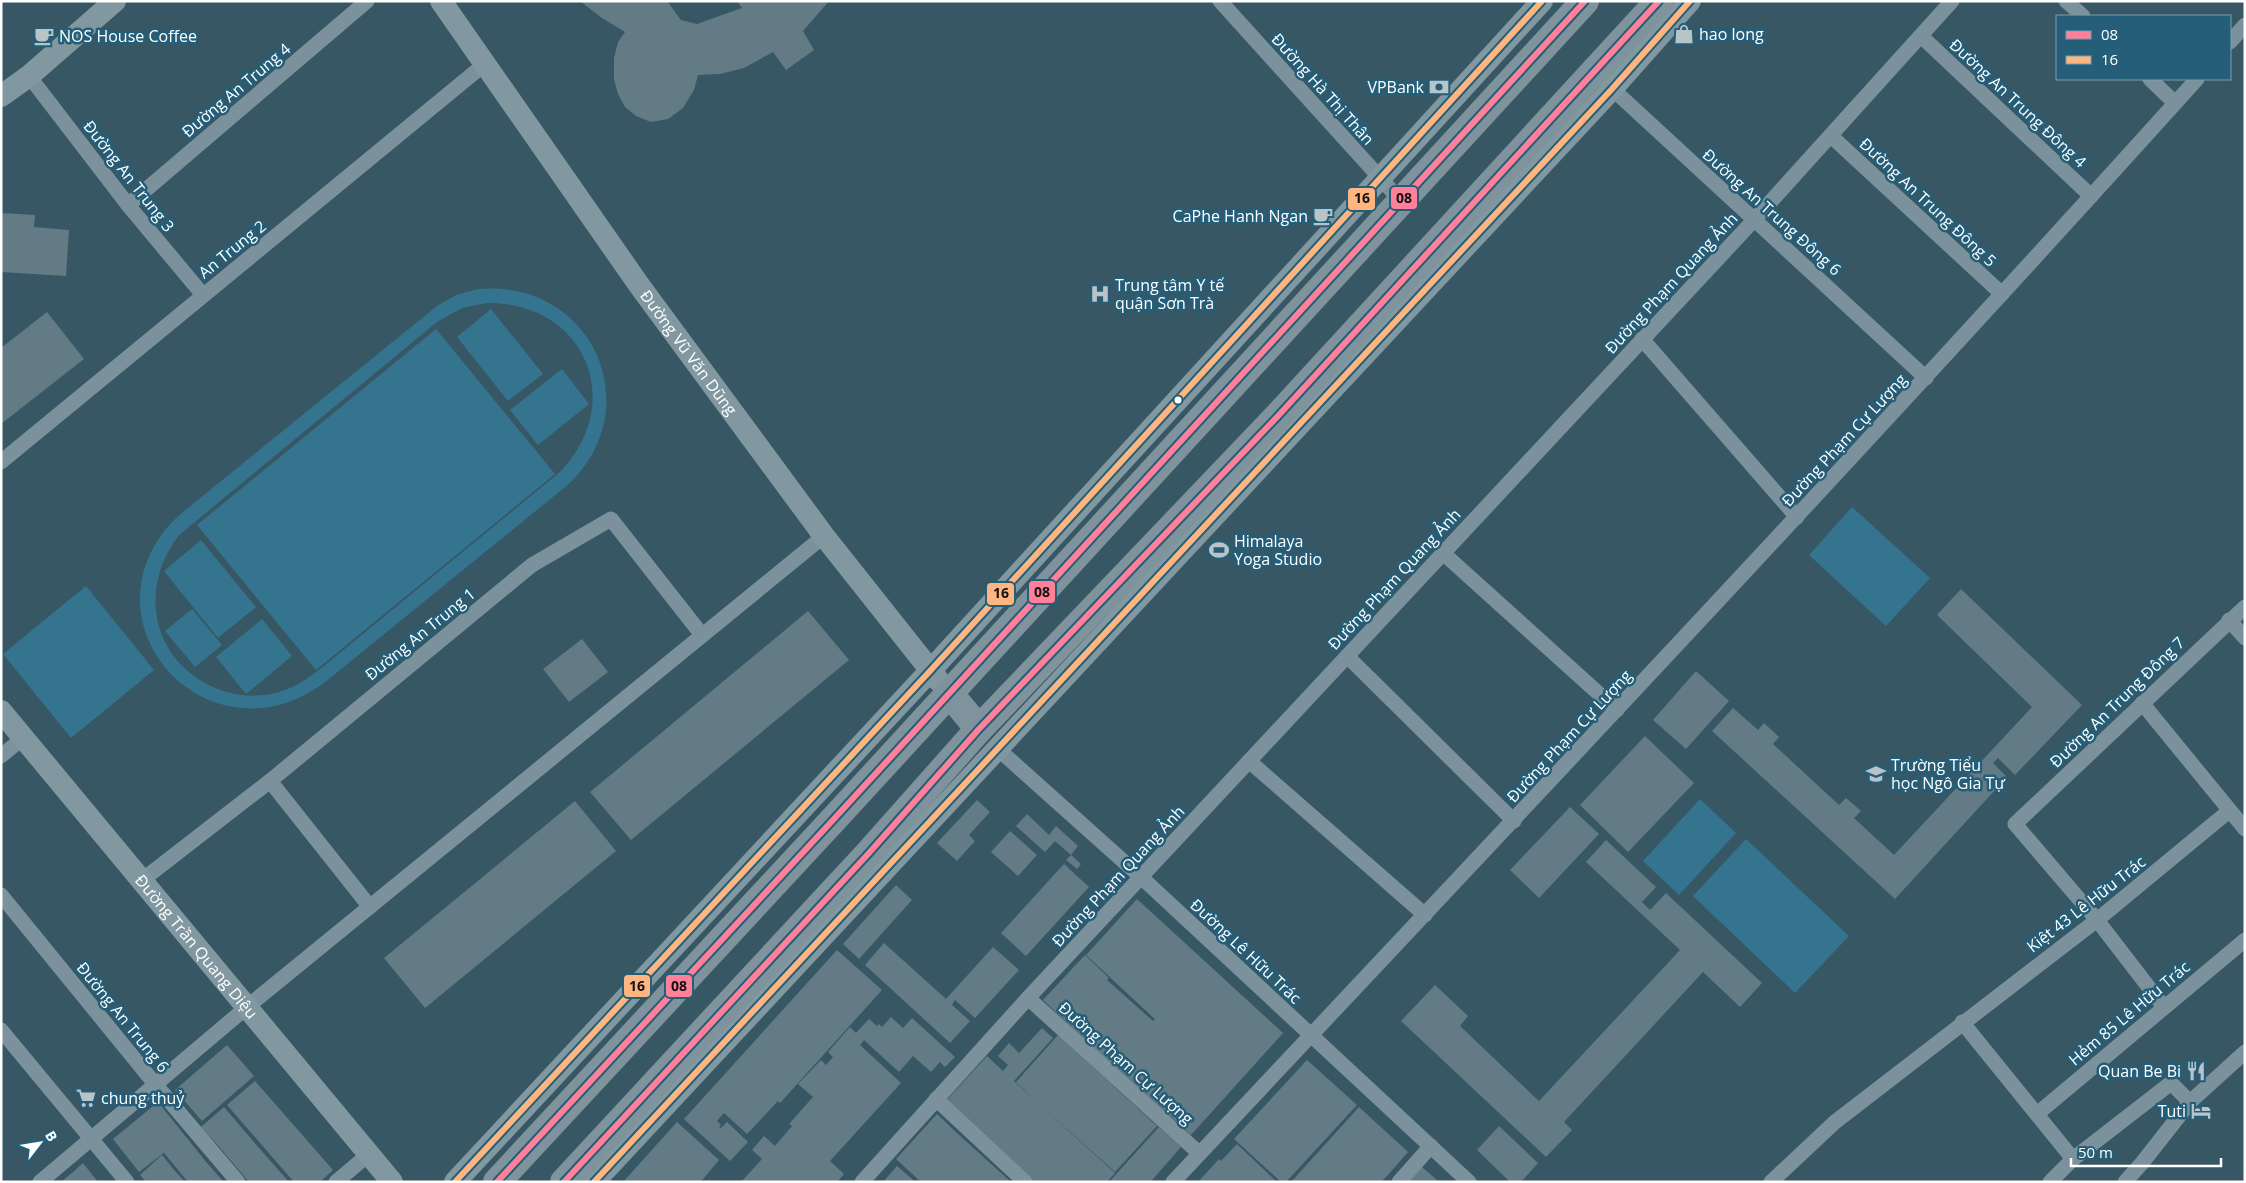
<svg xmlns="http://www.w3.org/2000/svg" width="2246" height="1183" viewBox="0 0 2246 1183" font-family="'Open Sans',sans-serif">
<rect width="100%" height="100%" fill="#375765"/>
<g fill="#35748e" fill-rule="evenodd">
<path d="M478,289C589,279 650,403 570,483L324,683C212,765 85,632 165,530C172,521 181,514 189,507L437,306L456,295ZM487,303C585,302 627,402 560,472L324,666C311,676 298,686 282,691C261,698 238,697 218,689C152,663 137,589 179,535L437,322L462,308Z"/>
<polygon points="491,309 543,374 508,401 457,337"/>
<polygon points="436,329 555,474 316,670 197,525"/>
<polygon points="562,369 589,404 538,445 510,410"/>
<polygon points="1852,507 1930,578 1886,626 1809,555"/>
<polygon points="201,540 256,607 218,638 164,571"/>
<polygon points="86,586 154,670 71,738 3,654"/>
<polygon points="192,609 222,645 195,667 165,631"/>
<polygon points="262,619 292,656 246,694 216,657"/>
<polygon points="1700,799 1736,833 1679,895 1643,861"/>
<polygon points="1746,839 1849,936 1795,993 1693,896"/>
</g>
<g fill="#637b85">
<polygon points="580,1 667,1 681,20 697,24 742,8 737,1 829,1 803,31 814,50 786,70 773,52 744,68 720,74 698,75 694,90 683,108 668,119 651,122 636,116 625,107 618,94 614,79 614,58 618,42 625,32 602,18"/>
<polygon points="1,213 35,215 34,227 69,230 66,276 1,272"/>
<polygon points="47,312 84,359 1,424 1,348"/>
<polygon points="1961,589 2082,705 2015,775 1998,758 1993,763 2007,777 1895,899 1712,731 1733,708 1758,730 1764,723 1779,737 1773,744 1839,805 1846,798 1861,811 1854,818 1894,855 2032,707 1937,615"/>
<polygon points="808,611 849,660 631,840 590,792"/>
<polygon points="582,639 608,672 569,702 543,669"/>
<polygon points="1696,671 1729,701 1686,749 1653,720"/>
<polygon points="1645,736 1694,783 1628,852 1580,805"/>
<polygon points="977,800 990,812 969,835 975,841 957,861 937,843"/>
<polygon points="575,801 616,851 425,1008 384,958"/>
<polygon points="1570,807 1599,834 1539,898 1510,870"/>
<polygon points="1027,814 1049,835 1056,826 1078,846 1071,855 1055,841 1045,852 1016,826"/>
<polygon points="1010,831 1037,855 1018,876 991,852"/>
<polygon points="1606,840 1656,887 1642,902 1650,910 1666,893 1762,983 1740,1007 1703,972 1564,1122 1572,1130 1546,1157 1401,1021 1435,985 1468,1016 1460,1026 1539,1101 1680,950 1586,862"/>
<polygon points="1071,855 1081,864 1077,869 1066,860"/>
<polygon points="1064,864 1089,887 1026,956 1001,933"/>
<polygon points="896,885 912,900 859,959 843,944"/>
<polygon points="1137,899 1283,1033 1191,1135 1169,1115 1166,1117 1043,1000 1085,955 1109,978 1107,980 1144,1013 1153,1021 1155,1019 1159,1023 1086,955"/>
<polygon points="884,943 946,999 993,947 1019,970 975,1018 955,1000 952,1005 970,1021 950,1043 865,965"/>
<polygon points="837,950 882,990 780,1103 778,1101 747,1134 724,1113 717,1121 721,1125 719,1127 721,1128 727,1122 748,1142 730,1161 684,1119"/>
<polygon points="891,1017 903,1028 912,1018 955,1057 945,1067 940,1062 931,1072 913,1056 899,1072 864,1040 860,1045 901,1083 830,1161 844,1174 837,1182 741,1182 762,1159 752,1150 764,1136 775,1146 792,1126 789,1124 813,1097 798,1084 821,1060 826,1065 833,1057 828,1052 850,1027 856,1033 869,1019 877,1026 879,1024 882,1027"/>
<polygon points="1042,1028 1053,1038 1014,1081 1035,1100 1016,1082 1058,1035 1157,1126 1115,1172 1040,1105 1115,1173 1107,1182 1032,1182 945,1102 987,1056 1003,1071 1008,1065 998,1056 1009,1043 1019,1053"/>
<polygon points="227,1045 254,1076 202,1121 175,1090"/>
<polygon points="1307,1060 1357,1105 1286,1182 1281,1182 1234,1139"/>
<polygon points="255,1081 333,1170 320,1182 294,1182 227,1105"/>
<polygon points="158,1102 207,1163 224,1182 188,1182 164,1153 169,1149 139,1172 113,1139"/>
<polygon points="224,1107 253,1141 289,1182 249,1182 221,1149 201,1127"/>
<polygon points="1359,1107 1408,1152 1387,1176 1381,1182 1291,1182"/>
<polygon points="937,1114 957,1133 1011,1182 921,1182 896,1159"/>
<polygon points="677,1122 719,1160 704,1178 700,1182 623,1182"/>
<polygon points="1499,1126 1538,1163 1521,1182 1510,1182 1477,1150"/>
<polygon points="1159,1127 1181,1147 1153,1179 1150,1182 1109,1182"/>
<polygon points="1237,1144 1277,1182 1198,1182 1219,1159 1221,1161"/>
<polygon points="162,1155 175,1171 185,1182 146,1182 140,1175"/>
<polygon points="83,1163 98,1182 61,1182 73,1172"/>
<polygon points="897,1166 911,1178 915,1182 883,1182"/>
<polygon points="1422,1167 1438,1181 1440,1180 1443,1182 1408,1182"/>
</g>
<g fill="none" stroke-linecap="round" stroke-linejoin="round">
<g stroke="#7b929c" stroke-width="15">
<polyline points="1220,1 1401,201"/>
<polyline points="2066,1 2083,16"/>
<polyline points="1921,36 2091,196"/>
<polyline points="2230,42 2245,25"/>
<polyline points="29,76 128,205 203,295"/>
<polyline points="2150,79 2175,103"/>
<polyline points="1606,83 1926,378"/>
<polyline points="1831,136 2002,294"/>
<polyline points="128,205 367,1"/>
<polyline points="1642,339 1797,517"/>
<polyline points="1,462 486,63"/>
<polyline points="1443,553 1617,710"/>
<polyline points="2229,620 2245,638"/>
<polyline points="1347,656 1514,821"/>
<polyline points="2142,703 2245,829"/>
<polyline points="998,749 1141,877 1469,1182"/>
<polyline points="1,756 23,738"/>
<polyline points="1249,761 1425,915"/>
<polyline points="141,881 270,781"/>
<polyline points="1,895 155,1084 238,1182"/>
<polyline points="370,907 270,781 532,565 611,519 702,635"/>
<polyline points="1028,998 1199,1153"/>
<polyline points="2164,1007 2097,920 2015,824 2245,607"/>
<polyline points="1962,1022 2073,1159"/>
<polyline points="1,1030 127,1182"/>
<polyline points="936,1099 1025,1182"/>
<polyline points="2037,1114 2245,940"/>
<polyline points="40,1182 247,1007 824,536"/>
<polyline points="336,1182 369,1154"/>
<polyline points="862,1182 1028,998 1754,220 1952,1"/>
<path d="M1173,1182C1517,816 1861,452 2197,79"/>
<polyline points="1399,1182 1431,1146"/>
<polyline points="1771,1182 1835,1122 2097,920 2229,811"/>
<polyline points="2050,1182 2073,1159 2171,1083 2190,1102"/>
<polyline points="2125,1182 2142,1163 2190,1102 2245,1052"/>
</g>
<g stroke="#8298a1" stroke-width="22">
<path id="s1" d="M441,1L639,285L824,536L939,681"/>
<polyline points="1,96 29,76 115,1"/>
<path id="s2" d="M1,711L392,1182"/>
<polyline points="455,1182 930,671 1542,1"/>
<polyline points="594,1182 1612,89 1690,1"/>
</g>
<g stroke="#7e939c" stroke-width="28">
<polyline points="949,693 979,729"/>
<polyline points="497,1182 833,820 1585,1"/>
<polyline points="564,1182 869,853 979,729 1278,416 1659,1"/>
</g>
<defs>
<g id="bus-1">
<polyline points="497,1182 833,820 1585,1"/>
<polyline points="564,1182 869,853 979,729 1278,416 1659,1"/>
</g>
<g id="bus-2">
<polyline points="455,1182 930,671 1542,1"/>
<polyline points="594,1182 1612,89 1690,1"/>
</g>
</defs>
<use href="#bus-1" stroke="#245e78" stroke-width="10"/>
<use href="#bus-2" stroke="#245e78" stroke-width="10"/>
<use href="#bus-1" stroke="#ff8098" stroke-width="6"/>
<use href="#bus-2" stroke="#ffb580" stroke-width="6"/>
</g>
<defs>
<symbol id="shop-bare" viewBox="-9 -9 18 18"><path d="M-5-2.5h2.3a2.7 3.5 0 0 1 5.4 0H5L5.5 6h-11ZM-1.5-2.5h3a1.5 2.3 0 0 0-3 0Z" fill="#b9c4c9" stroke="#245e78" stroke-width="2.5" paint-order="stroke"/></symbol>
<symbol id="cafe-bare" viewBox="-9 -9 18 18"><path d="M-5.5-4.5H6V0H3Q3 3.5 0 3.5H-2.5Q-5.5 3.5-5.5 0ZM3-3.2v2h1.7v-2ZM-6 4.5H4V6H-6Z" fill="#b9c4c9" stroke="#245e78" stroke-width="2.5" paint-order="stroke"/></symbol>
<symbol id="bank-bare" viewBox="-9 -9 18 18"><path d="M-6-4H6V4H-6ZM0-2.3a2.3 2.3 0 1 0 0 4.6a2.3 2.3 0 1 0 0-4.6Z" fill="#b9c4c9" stroke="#245e78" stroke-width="2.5" paint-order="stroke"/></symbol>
<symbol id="hospital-bare" viewBox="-9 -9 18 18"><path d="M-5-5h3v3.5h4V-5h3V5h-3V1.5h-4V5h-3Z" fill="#b9c4c9" stroke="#245e78" stroke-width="2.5" paint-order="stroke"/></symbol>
<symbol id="stadium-bare" viewBox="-9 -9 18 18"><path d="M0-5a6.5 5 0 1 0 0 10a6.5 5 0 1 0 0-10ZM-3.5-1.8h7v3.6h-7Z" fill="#b9c4c9" stroke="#245e78" stroke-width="2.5" paint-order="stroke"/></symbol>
<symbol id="school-bare" viewBox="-9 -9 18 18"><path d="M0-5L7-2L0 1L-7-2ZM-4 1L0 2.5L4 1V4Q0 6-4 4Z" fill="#b9c4c9" stroke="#245e78" stroke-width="2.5" paint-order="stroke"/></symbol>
<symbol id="restaurant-bare" viewBox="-9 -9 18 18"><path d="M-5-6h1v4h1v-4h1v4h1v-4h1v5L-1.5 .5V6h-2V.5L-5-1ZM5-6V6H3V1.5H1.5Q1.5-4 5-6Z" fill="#b9c4c9" stroke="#245e78" stroke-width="2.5" paint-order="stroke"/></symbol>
<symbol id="supermarket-bare" viewBox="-9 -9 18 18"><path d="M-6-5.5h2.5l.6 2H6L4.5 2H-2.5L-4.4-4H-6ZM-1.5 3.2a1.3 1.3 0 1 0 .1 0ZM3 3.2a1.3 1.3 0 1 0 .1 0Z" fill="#b9c4c9" stroke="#245e78" stroke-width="2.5" paint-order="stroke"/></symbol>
<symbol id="hotel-bare" viewBox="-9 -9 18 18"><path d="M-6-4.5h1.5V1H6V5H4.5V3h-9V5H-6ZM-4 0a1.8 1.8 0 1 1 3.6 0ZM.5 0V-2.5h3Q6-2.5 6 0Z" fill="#b9c4c9" stroke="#245e78" stroke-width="2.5" paint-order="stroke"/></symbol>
</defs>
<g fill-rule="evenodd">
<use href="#shop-bare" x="1670" y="20" width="28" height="28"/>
<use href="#cafe-bare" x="30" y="22" width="28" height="28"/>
<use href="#bank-bare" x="1425" y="73" width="28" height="28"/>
<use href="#cafe-bare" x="1309" y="202" width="28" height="28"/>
<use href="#hospital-bare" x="1086" y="280" width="28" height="28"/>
<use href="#stadium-bare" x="1205" y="536" width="28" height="28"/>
<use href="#school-bare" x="1862" y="760" width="28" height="28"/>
<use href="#restaurant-bare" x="2182" y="1057" width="28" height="28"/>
<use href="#supermarket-bare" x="72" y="1084" width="28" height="28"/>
<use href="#hotel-bare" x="2187" y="1097" width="28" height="28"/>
</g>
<circle fill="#fff" stroke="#245e78" stroke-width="2" cx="1178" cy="400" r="4.5"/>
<g text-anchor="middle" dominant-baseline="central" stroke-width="5" stroke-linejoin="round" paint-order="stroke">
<g font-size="16" fill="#fff" stroke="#245e78" text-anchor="start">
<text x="1699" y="34">hao long</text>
<text x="59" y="36">NOS House Coffee</text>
<text x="1424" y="87" text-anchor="end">VPBank</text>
<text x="1308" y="216" text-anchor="end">CaPhe Hanh Ngan</text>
<text x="1115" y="285">Trung tâm Y tế<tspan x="1115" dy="18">quận Sơn Trà</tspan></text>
<text x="1234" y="541">Himalaya<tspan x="1234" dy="18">Yoga Studio</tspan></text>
<text x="1891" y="765">Trường Tiểu<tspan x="1891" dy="18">học Ngô Gia Tự</tspan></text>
<text x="2181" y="1071" text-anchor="end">Quan Be Bi</text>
<text x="101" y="1098">chung thuỷ</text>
<text x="2186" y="1111" text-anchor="end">Tuti</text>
</g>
<g font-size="16" fill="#fff" stroke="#245e78">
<text transform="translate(1323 89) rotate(48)">Đường Hà Thị Thân</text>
<text transform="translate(236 90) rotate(-40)">Đường An Trung 4</text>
<text transform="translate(2018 103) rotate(43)">Đường An Trung Đông 4</text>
<text transform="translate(129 176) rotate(52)">Đường An Trung 3</text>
<text transform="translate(1928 202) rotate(43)">Đường An Trung Đông 5</text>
<text transform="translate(1772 212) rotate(42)">Đường An Trung Đông 6</text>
<text transform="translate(232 249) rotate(-39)">An Trung 2</text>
<text transform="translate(1671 283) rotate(-47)">Đường Phạm Quang Ảnh</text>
<text stroke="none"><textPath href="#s1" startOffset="430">Đường Vũ Văn Dũng</textPath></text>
<text transform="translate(1844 440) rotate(-47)">Đường Phạm Cự Lượng</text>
<text transform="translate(1394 579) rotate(-47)">Đường Phạm Quang Ảnh</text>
<text transform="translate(420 634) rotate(-39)">Đường An Trung 1</text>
<text transform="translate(2117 702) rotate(-44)">Đường An Trung Đông 7</text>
<text transform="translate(1569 736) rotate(-47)">Đường Phạm Cự Lượng</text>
<text transform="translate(1118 876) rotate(-47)">Đường Phạm Quang Ảnh</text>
<text transform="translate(2086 904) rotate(-38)">Kiệt 43 Lê Hữu Trác</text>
<text stroke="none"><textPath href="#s2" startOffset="306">Đường Trần Quang Diệu</textPath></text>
<text transform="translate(1246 951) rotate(43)">Đường Lê Hữu Trác</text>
<text transform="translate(2129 1013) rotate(-40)">Hẻm 85 Lê Hữu Trác</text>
<text transform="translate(123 1017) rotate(51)">Đường An Trung 6</text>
<text transform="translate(1126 1063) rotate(42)">Đường Phạm Cự Lượng</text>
</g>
</g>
<g stroke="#245e78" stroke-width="2">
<rect x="1390" y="186" width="28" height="24" rx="5" fill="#ff8098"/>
<rect x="1347" y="187" width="29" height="24" rx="5" fill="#ffb580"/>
<rect x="1028" y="580" width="28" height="24" rx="5" fill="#ff8098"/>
<rect x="986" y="582" width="29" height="24" rx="5" fill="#ffb580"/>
<rect x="665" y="974" width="28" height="24" rx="5" fill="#ff8098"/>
<rect x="623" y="974" width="28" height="24" rx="5" fill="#ffb580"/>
</g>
<g font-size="14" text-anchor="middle" font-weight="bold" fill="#111">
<text x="1404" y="203">08</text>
<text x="1362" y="203">16</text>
<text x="1042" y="597">08</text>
<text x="1001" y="598">16</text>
<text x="679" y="991">08</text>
<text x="637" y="991">16</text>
</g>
<rect width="2246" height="1183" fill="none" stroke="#ffffff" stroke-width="5"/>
<rect x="2056" y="15" width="175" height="65" fill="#245e78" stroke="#7c9eae"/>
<rect x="2066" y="31" width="25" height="8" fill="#ff8098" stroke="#7c9eae"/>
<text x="2101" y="40" font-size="15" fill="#ffffff">08</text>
<rect x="2066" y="56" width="25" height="8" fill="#ffb580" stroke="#7c9eae"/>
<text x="2101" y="65" font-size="15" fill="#ffffff">16</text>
<g transform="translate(40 1143) rotate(59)" stroke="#245e78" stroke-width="4" paint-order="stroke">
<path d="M0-4L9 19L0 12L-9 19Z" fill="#ffffff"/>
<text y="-8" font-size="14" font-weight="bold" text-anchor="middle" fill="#ffffff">B</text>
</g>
<path d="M2071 1158v8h150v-8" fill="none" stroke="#ffffff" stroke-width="2.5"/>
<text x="2078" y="1158" font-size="15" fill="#ffffff" stroke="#245e78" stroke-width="4" paint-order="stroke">50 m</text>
</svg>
